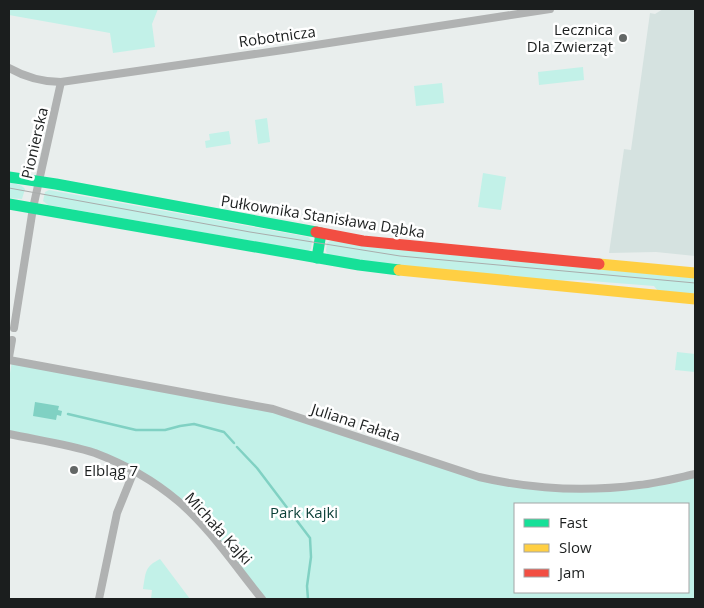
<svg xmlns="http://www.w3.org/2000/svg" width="704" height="608" viewBox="0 0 704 608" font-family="'Open Sans',sans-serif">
<rect width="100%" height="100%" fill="#e9eeed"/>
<polygon fill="#d5e2e0" points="663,9 695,9 695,256 656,252 609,253 624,149 631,150 650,13 655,14"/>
<g fill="#c2f1e8" fill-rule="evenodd">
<polygon points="9,9 158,9 152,24 155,47 113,53 110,33 9,15"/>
<polygon points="583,67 584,80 539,85 538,72"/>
<polygon points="442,83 444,103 416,106 414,86"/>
<polygon points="267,118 270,142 258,144 255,120"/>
<polygon points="229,131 231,144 206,148 205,141 210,140 209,134"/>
<polygon points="483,173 506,177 501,210 478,207"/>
<path d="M9,182C15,184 21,184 25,189L22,199L9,198Z"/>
<polygon points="49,190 303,236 308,237 312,241 311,249 308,251 48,205 43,201 45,192"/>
<polygon points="332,240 411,251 695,278 695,294 658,291 654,286 578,280 550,281 400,266 328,255 326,251 327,243"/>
<polygon points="677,352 695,354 695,372 675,370"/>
<path d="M12,361L262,407L503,482L590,488L695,474V599H262L208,532L168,493L94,453L9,434V379ZM515,504H688V592H515Z"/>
<path d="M160,559L190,599H151L152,590L143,589C146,573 144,567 160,559Z"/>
</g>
<polygon fill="#80d1c3" points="35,402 59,406 58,410 62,411 61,416 57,415 56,420 33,416"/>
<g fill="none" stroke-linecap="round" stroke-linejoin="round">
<g stroke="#80d1c3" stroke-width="2.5">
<polyline points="68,414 136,430 165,430 180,426 194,424 224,432 234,443"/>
<polyline points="237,447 257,468 310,538 311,557 307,586 308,599"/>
</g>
<g stroke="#b0b2b2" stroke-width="8">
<path d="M9,68C25,77 43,82 61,82L290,49L550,9"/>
<polyline points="14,328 33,208 61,82"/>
<polyline points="9,357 12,340"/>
<path d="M9,360L273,409L479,477C531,489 586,492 639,485C658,483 677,478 695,474"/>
<path d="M9,434C37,440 67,444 95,453C124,464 153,480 178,501C210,528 235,566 262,599"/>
<polyline points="99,599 117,513 134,471"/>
</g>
<g stroke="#16e098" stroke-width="11">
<polyline points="9,177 56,184 316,232"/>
<polyline points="9,204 359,265 399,270"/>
<polyline points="317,258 321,233"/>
</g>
<g stroke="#ffcf43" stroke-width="11">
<polyline points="599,264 695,273"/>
<polyline points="399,270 695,299"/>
</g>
<polyline stroke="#f24e42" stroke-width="11" points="316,232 363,241 599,264"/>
<polyline stroke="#a9adac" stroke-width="1" points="9,188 250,232 400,256 695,283"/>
</g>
<g fill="#636766" stroke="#fff" stroke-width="2">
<circle cx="623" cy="38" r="5"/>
<circle cx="74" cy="470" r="5"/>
</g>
<g text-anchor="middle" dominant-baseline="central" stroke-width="5" stroke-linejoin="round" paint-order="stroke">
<g font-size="15" fill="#1b1e1e" stroke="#fff" text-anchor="end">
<text x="613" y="29">Lecznica<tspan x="613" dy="17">Dla Zwierząt</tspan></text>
<text x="84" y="470" text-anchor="start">Elbląg 7</text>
</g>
<g font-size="15" fill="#1b1e1e" stroke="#fff">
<text transform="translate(277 36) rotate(-8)">Robotnicza</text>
<text transform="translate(34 143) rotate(-77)">Pionierska</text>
<text transform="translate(323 216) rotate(9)">Pułkownika Stanisława Dąbka</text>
<text transform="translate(356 422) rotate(18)">Juliana Fałata</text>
<text transform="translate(219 528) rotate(48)">Michała Kajki</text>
</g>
<g font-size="15" fill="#093e36" stroke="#fff">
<text x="304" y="512">Park Kajki</text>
</g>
</g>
<rect width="704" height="608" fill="none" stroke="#1b1e1e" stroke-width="20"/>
<rect x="514" y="503" width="175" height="90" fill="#ffffff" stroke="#a4a5a5"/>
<rect x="524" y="519" width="25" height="8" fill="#16e098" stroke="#a4a5a5"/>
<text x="559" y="528" font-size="15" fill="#1b1e1e">Fast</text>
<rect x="524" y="544" width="25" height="8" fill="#ffcf43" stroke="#a4a5a5"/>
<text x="559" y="553" font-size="15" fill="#1b1e1e">Slow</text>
<rect x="524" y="569" width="25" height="8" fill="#f24e42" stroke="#a4a5a5"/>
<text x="559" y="578" font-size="15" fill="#1b1e1e">Jam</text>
</svg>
